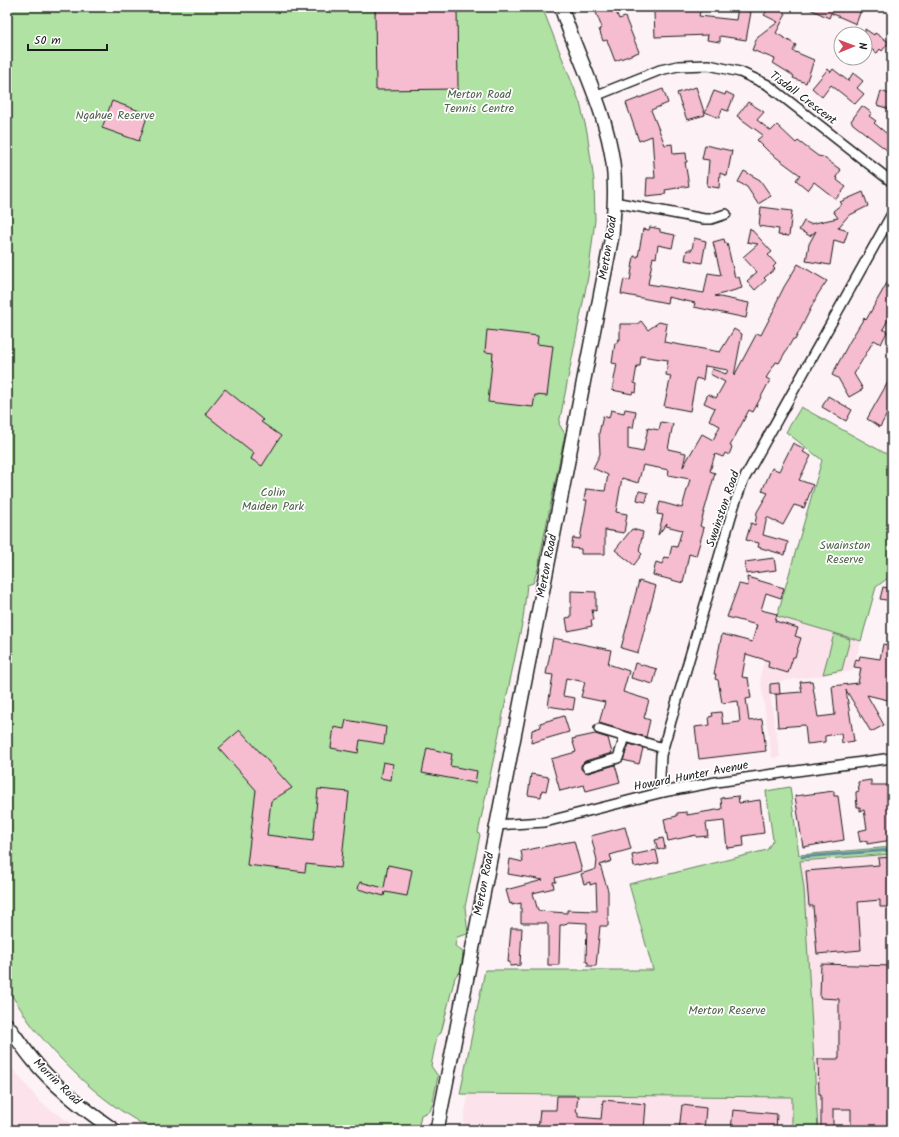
<svg xmlns="http://www.w3.org/2000/svg" width="899" height="1137" viewBox="0 0 899 1137" font-family="Kalam,sans-serif">
<rect width="100%" height="100%" fill="#fdf2f6"/>
<filter id="ink" filterUnits="userSpaceOnUse"><feTurbulence type="fractalNoise" baseFrequency=".025" numOctaves="2"/><feDisplacementMap in="SourceGraphic" scale="8" xChannelSelector="R" yChannelSelector="G"/><feConvolveMatrix kernelMatrix="1 2 1 2 8 2 1 2 1" color-interpolation-filters="sRGB"/></filter>
<g filter="url(#ink)">
<g fill="#fbe2eb">
<polygon points="777,616 861,641 852,671 768,683 780,757 772,758 760,676"/>
<polygon points="892,854 892,1130 818,1130 804,889 800,861"/>
<polygon points="7,1062 41,1103 81,1130 7,1130"/>
<polygon points="468,1095 792,1097 792,1130 462,1130"/>
</g>
<g fill="#afe2a3" stroke="#667f60">
<path d="M7,7H542L580,103L587,132L594,181L595,220L588,277L559,424L565,434L540,556L539,566L533,583L527,585L523,619L478,833L480,835L465,907L468,934L457,937L455,946L463,952L461,971L455,977L441,1033L437,1036L431,1066L438,1076L432,1106L430,1111L421,1115L418,1130H154C106,1106 66,1068 33,1027C24,1015 16,1001 7,989Z"/>
<polygon points="801,407 892,457 892,575 876,587 861,641 777,616 822,460 786,432"/>
<polygon points="834,634 850,639 842,670 823,674"/>
<polygon points="790,787 799,855 892,847 892,854 800,861 804,889 818,1130 792,1130 792,1097 460,1094 485,970 653,970 629,884 767,850 773,840 766,791"/>
</g>
<g fill="none" stroke-linecap="round" stroke-linejoin="round">
<polyline stroke="#638d9e" stroke-width="3" points="802,857 892,850"/>
</g>
<g fill="#f6bdd1" stroke="#1c1c1c">
<polygon points="375,7 436,7 436,9 457,9 458,89 376,90"/>
<polygon points="594,7 614,7 619,19 625,17 639,52 615,61 607,40 603,41 599,29 602,28"/>
<polygon points="669,7 701,7 699,16 736,20 738,7 748,7 747,11 751,12 746,40 720,36 720,42 707,40 708,35 655,37 654,12"/>
<polygon points="769,7 783,7 781,11 786,14 776,33 796,45 793,51 814,60 806,83 793,78 794,76 773,63 775,59 752,50 757,38 778,22 764,15"/>
<polygon points="806,7 853,7 861,10 856,24 831,13 829,18"/>
<polygon points="865,29 874,35 875,33 889,42 882,51 880,49 877,53 865,45"/>
<polygon points="828,69 831,72 833,69 848,81 853,73 863,81 857,88 864,94 855,104 831,85 822,97 812,88"/>
<polygon points="696,87 705,115 687,120 677,93"/>
<polygon points="663,89 668,103 651,110 665,145 672,144 673,154 686,153 687,162 685,162 689,186 665,190 666,194 646,196 647,178 655,178 652,136 639,141 626,103"/>
<polygon points="714,91 725,95 726,92 734,96 728,111 722,109 719,118 705,112"/>
<polygon points="881,91 892,95 892,110 877,105"/>
<polygon points="112,101 148,114 139,141 102,128"/>
<polygon points="748,102 764,112 757,120 771,131 777,125 796,143 798,141 818,156 823,157 841,170 836,177 838,178 837,180 846,187 836,199 814,182 808,190 796,180 800,175 769,152 757,140 763,135 737,116"/>
<polygon points="862,106 872,113 869,116 876,121 874,123 892,138 892,154 853,124 851,121"/>
<polygon points="705,145 732,151 727,176 720,173 719,188 707,186 709,160 702,159"/>
<polygon points="744,171 760,180 771,196 758,204 747,187 738,182"/>
<polygon points="863,192 868,206 848,216 838,228 848,231 844,243 834,240 830,265 806,261 809,244 816,231 810,236 799,230 804,221 810,224 838,218 833,211 842,204 840,202"/>
<polygon points="761,207 792,211 789,236 778,235 779,229 759,226"/>
<polygon points="650,227 660,229 660,232 675,235 672,248 658,245 656,258 653,257 648,284 704,293 708,273 721,275 713,242 724,239 725,243 727,243 735,278 739,277 742,288 715,296 749,303 746,318 694,307 695,303 668,297 667,303 621,294 624,279 630,281 634,256 638,257 643,229 649,230"/>
<polygon points="750,228 772,252 768,255 776,264 773,267 775,269 764,278 766,280 755,290 747,281 757,272 743,257 758,244 747,242"/>
<polygon points="694,238 706,241 702,263 685,260 687,250 692,250"/>
<polygon points="798,264 827,281 818,294 795,340 793,339 779,363 776,362 766,378 770,380 753,412 749,410 730,446 732,447 729,455 725,453 723,457 715,454 710,471 715,473 700,526 704,528 696,556 689,554 683,583 653,575 656,562 662,564 664,557 669,558 672,546 677,547 682,530 666,526 667,523 658,535 663,515 657,514 660,502 682,508 690,479 668,475 669,470 643,465 638,483 622,478 616,512 627,514 624,533 605,530 605,554 581,554 581,549 571,548 573,538 580,539 587,500 584,500 586,489 605,491 608,475 593,468 600,454 599,433 603,416 609,418 611,410 624,413 625,409 636,411 633,428 628,427 628,449 643,452 648,428 659,430 661,422 673,424 668,449 686,453 683,467 702,434 713,440 720,426 709,420 715,408 704,403 708,394 716,398 725,382 710,374 712,369 726,374 728,370 705,366 703,380 696,378 690,411 664,406 671,376 666,375 668,360 641,356 640,366 637,366 634,383 637,384 636,393 633,392 632,394 612,390 617,364 612,363 615,343 617,343 618,339 620,340 620,324 637,324 641,321 648,330 659,322 667,324 664,342 720,352 734,329 742,334 734,376 757,333 761,335 777,304 776,303 784,287"/>
<polygon points="892,274 892,300 888,308 892,310 892,313 883,329 887,332 881,344 874,340 854,374 863,389 849,397 838,378 832,375 850,341 864,318 866,320"/>
<polygon points="487,330 538,336 537,344 553,346 547,396 535,395 533,407 488,402 493,353 485,352"/>
<polygon points="892,375 892,405 880,427 867,419"/>
<polygon points="225,389 263,420 261,422 281,436 262,466 251,459 254,453 205,414"/>
<polygon points="828,396 852,410 846,421 822,407"/>
<polygon points="793,443 805,449 803,452 811,456 799,480 813,485 804,508 794,505 783,525 767,517 763,535 788,542 785,555 758,547 759,543 746,540 751,523 755,525 757,512 768,493 762,491 772,468 779,471"/>
<polygon points="639,491 648,493 646,502 637,500"/>
<polygon points="632,529 643,532 639,551 642,554 634,565 615,550"/>
<polygon points="774,558 776,570 746,574 745,562"/>
<polygon points="747,577 784,588 781,598 766,593 761,610 777,614 775,621 798,628 795,636 801,638 795,657 793,657 788,673 768,667 769,661 746,654 742,677 748,678 751,698 746,699 749,721 762,719 766,751 699,759 695,727 710,725 709,717 713,716 712,713 721,712 723,724 740,722 738,701 722,703 718,680 715,679 716,674 714,674 722,634 752,642 757,625 727,617 739,584 748,586"/>
<polygon points="639,581 656,586 638,653 621,648"/>
<polygon points="883,587 892,589 892,601 880,599"/>
<polygon points="571,591 596,592 596,611 592,610 594,620 591,620 592,626 568,631 566,618 571,617"/>
<polygon points="553,638 611,650 608,664 629,671 623,692 649,700 644,718 650,720 646,737 599,723 605,702 581,697 585,682 566,678 563,696 575,698 573,710 548,706 553,675 546,674"/>
<polygon points="883,644 892,646 892,701 867,695 884,725 871,732 846,690 854,741 842,743 841,733 825,736 825,742 807,744 805,725 778,727 776,694 802,692 800,682 812,681 818,717 835,715 832,686 858,683 861,668 854,667 856,659 859,660 860,656 880,659"/>
<polygon points="635,663 657,669 653,684 631,678"/>
<polygon points="779,683 780,694 770,694 770,684"/>
<polygon points="564,716 569,732 531,743 532,730 541,727 540,723"/>
<polygon points="346,720 386,727 384,744 360,740 358,753 331,748 334,727 344,729"/>
<polygon points="240,730 292,788 271,801 267,835 313,841 318,789 349,792 341,868 306,864 305,872 247,865 256,790 219,748"/>
<polygon points="595,734 608,738 612,753 585,761 581,765 581,769 588,773 615,765 620,782 586,791 584,785 560,791 551,759 576,752 572,739"/>
<polygon points="629,744 643,748 639,764 623,760"/>
<polygon points="427,748 452,754 450,766 477,771 475,783 422,773"/>
<polygon points="383,762 393,764 391,780 380,778"/>
<polygon points="531,774 549,777 546,791 542,790 541,797 528,795"/>
<polygon points="871,780 871,785 892,785 892,840 867,844 867,840 860,842 858,831 867,829 864,810 860,811 860,807 857,807 856,795 856,792 859,791 858,782"/>
<polygon points="834,791 834,796 838,796 844,840 803,847 795,796"/>
<polygon points="738,796 739,803 760,800 764,833 743,836 744,846 727,848 724,821 706,823 708,836 696,837 696,835 668,841 664,819 677,816 677,813 687,812 687,815 722,809 721,798"/>
<polygon points="625,827 631,849 610,855 612,861 600,865 608,891 608,926 600,926 596,966 588,966 588,962 586,962 587,923 568,922 565,925 560,925 559,965 548,965 548,925 546,923 521,923 521,903 512,905 512,903 510,904 506,890 543,880 508,874 510,859 523,862 521,851 574,841 582,871 555,878 556,882 553,882 554,888 533,893 538,911 567,913 567,910 597,911 596,883 590,885 590,882 584,884 581,874 596,869 597,860 591,836"/>
<polygon points="663,838 665,848 658,850 655,840"/>
<polygon points="656,850 659,863 640,867 640,866 634,867 632,855"/>
<polygon points="892,857 892,907 880,907 880,900 858,902 861,950 817,954 813,906 809,906 806,871 879,865 878,858"/>
<polygon points="388,865 412,870 407,896 385,892 384,896 358,889 360,882 384,888"/>
<polygon points="511,928 522,928 520,965 510,966 510,962 508,962"/>
<polygon points="821,964 892,966 892,1127 851,1127 851,1109 833,1109 833,1130 821,1130 821,1094 819,1094 818,1059 839,1059 839,999 820,998"/>
<polygon points="557,1096 578,1096 576,1112 578,1112 578,1117 601,1119 603,1100 646,1104 644,1130 538,1130 540,1110 556,1110"/>
<polygon points="682,1105 706,1108 704,1130 679,1130"/>
<polygon points="733,1110 777,1114 776,1130 731,1130"/>
</g>
<g fill="none" stroke-linecap="round" stroke-linejoin="round">
<defs>
<g id="street">
<polyline points="595,96 660,70 678,66 709,65 740,72 768,85 892,182"/>
<polyline points="614,202 704,219 711,219 726,214"/>
<polyline points="599,729 663,748"/>
<polyline points="587,767 618,758 625,737"/>
<polyline points="663,792 660,777 661,755 734,506 743,481 892,214"/>
<polyline points="496,825 545,822 663,792 716,782 892,758"/>
</g>
<g id="secondary">
<path d="M7,1025C16,1037 24,1049 33,1060C55,1087 85,1110 114,1130"/>
<path d="M437,1130L612,236C614,211 616,188 613,163C606,109 578,59 561,7"/>
</g>
</defs>
<use href="#street" stroke="#1c1c1c" stroke-width="12"/>
<use href="#secondary" stroke="#1c1c1c" stroke-width="16"/>
<use href="#street" stroke="#fff" stroke-width="9"/>
<use href="#secondary" stroke="#fff" stroke-width="13"/>
</g>
</g>
<g text-anchor="middle" dominant-baseline="central" stroke-width="3.5" stroke-linejoin="round" paint-order="stroke">
<g font-size="12" fill="#4f614b" stroke="#fff">
<text x="479" y="94">Merton Road<tspan x="479" dy="14">Tennis Centre</tspan></text>
<text x="115" y="115">Ngahue Reserve</text>
<text x="273" y="492">Colin<tspan x="273" dy="14">Maiden Park</tspan></text>
<text x="845" y="545">Swainston<tspan x="845" dy="14">Reserve</tspan></text>
<text x="727" y="1010">Merton Reserve</text>
</g>
<g font-size="12" fill="#1c1c1c" stroke="#fff">
<text transform="translate(803 98) rotate(37)">Tisdall Crescent</text>
<text transform="translate(608 248) rotate(-81)">Merton Road</text>
<text transform="translate(723 509) rotate(-71)">Swainston Road</text>
<text transform="translate(547 566) rotate(-79)">Merton Road</text>
<text transform="translate(691 776) rotate(-11)">Howard Hunter Avenue</text>
<text transform="translate(484 884) rotate(-79)">Merton Road</text>
<text transform="translate(57 1082) rotate(44)">Morrin Road</text>
</g>
</g>
<rect width="899" height="1137" fill="none" stroke="#fff" stroke-width="24"/>
<rect x="12" y="12" width="875" height="1113" fill="none" stroke="#1c1c1c" stroke-width="1.5" filter="url(#ink)"/>
<g transform="translate(853 46) rotate(89)"><circle r="19" fill="#ffffff" stroke="#a4a4a4"/>
<path d="M0-3L7 15L0 10L-7 15Z" fill="#d1495b"/>
<text y="-6" font-size="11" font-weight="bold" text-anchor="middle" fill="#1c1c1c">N</text>
</g>
<path d="M28 44v6h79v-6" fill="none" stroke="#1c1c1c" stroke-width="2"/>
<text x="34" y="44" font-size="12" fill="#1c1c1c" stroke="#ffffff" stroke-width="3" paint-order="stroke">50 m</text>
</svg>
